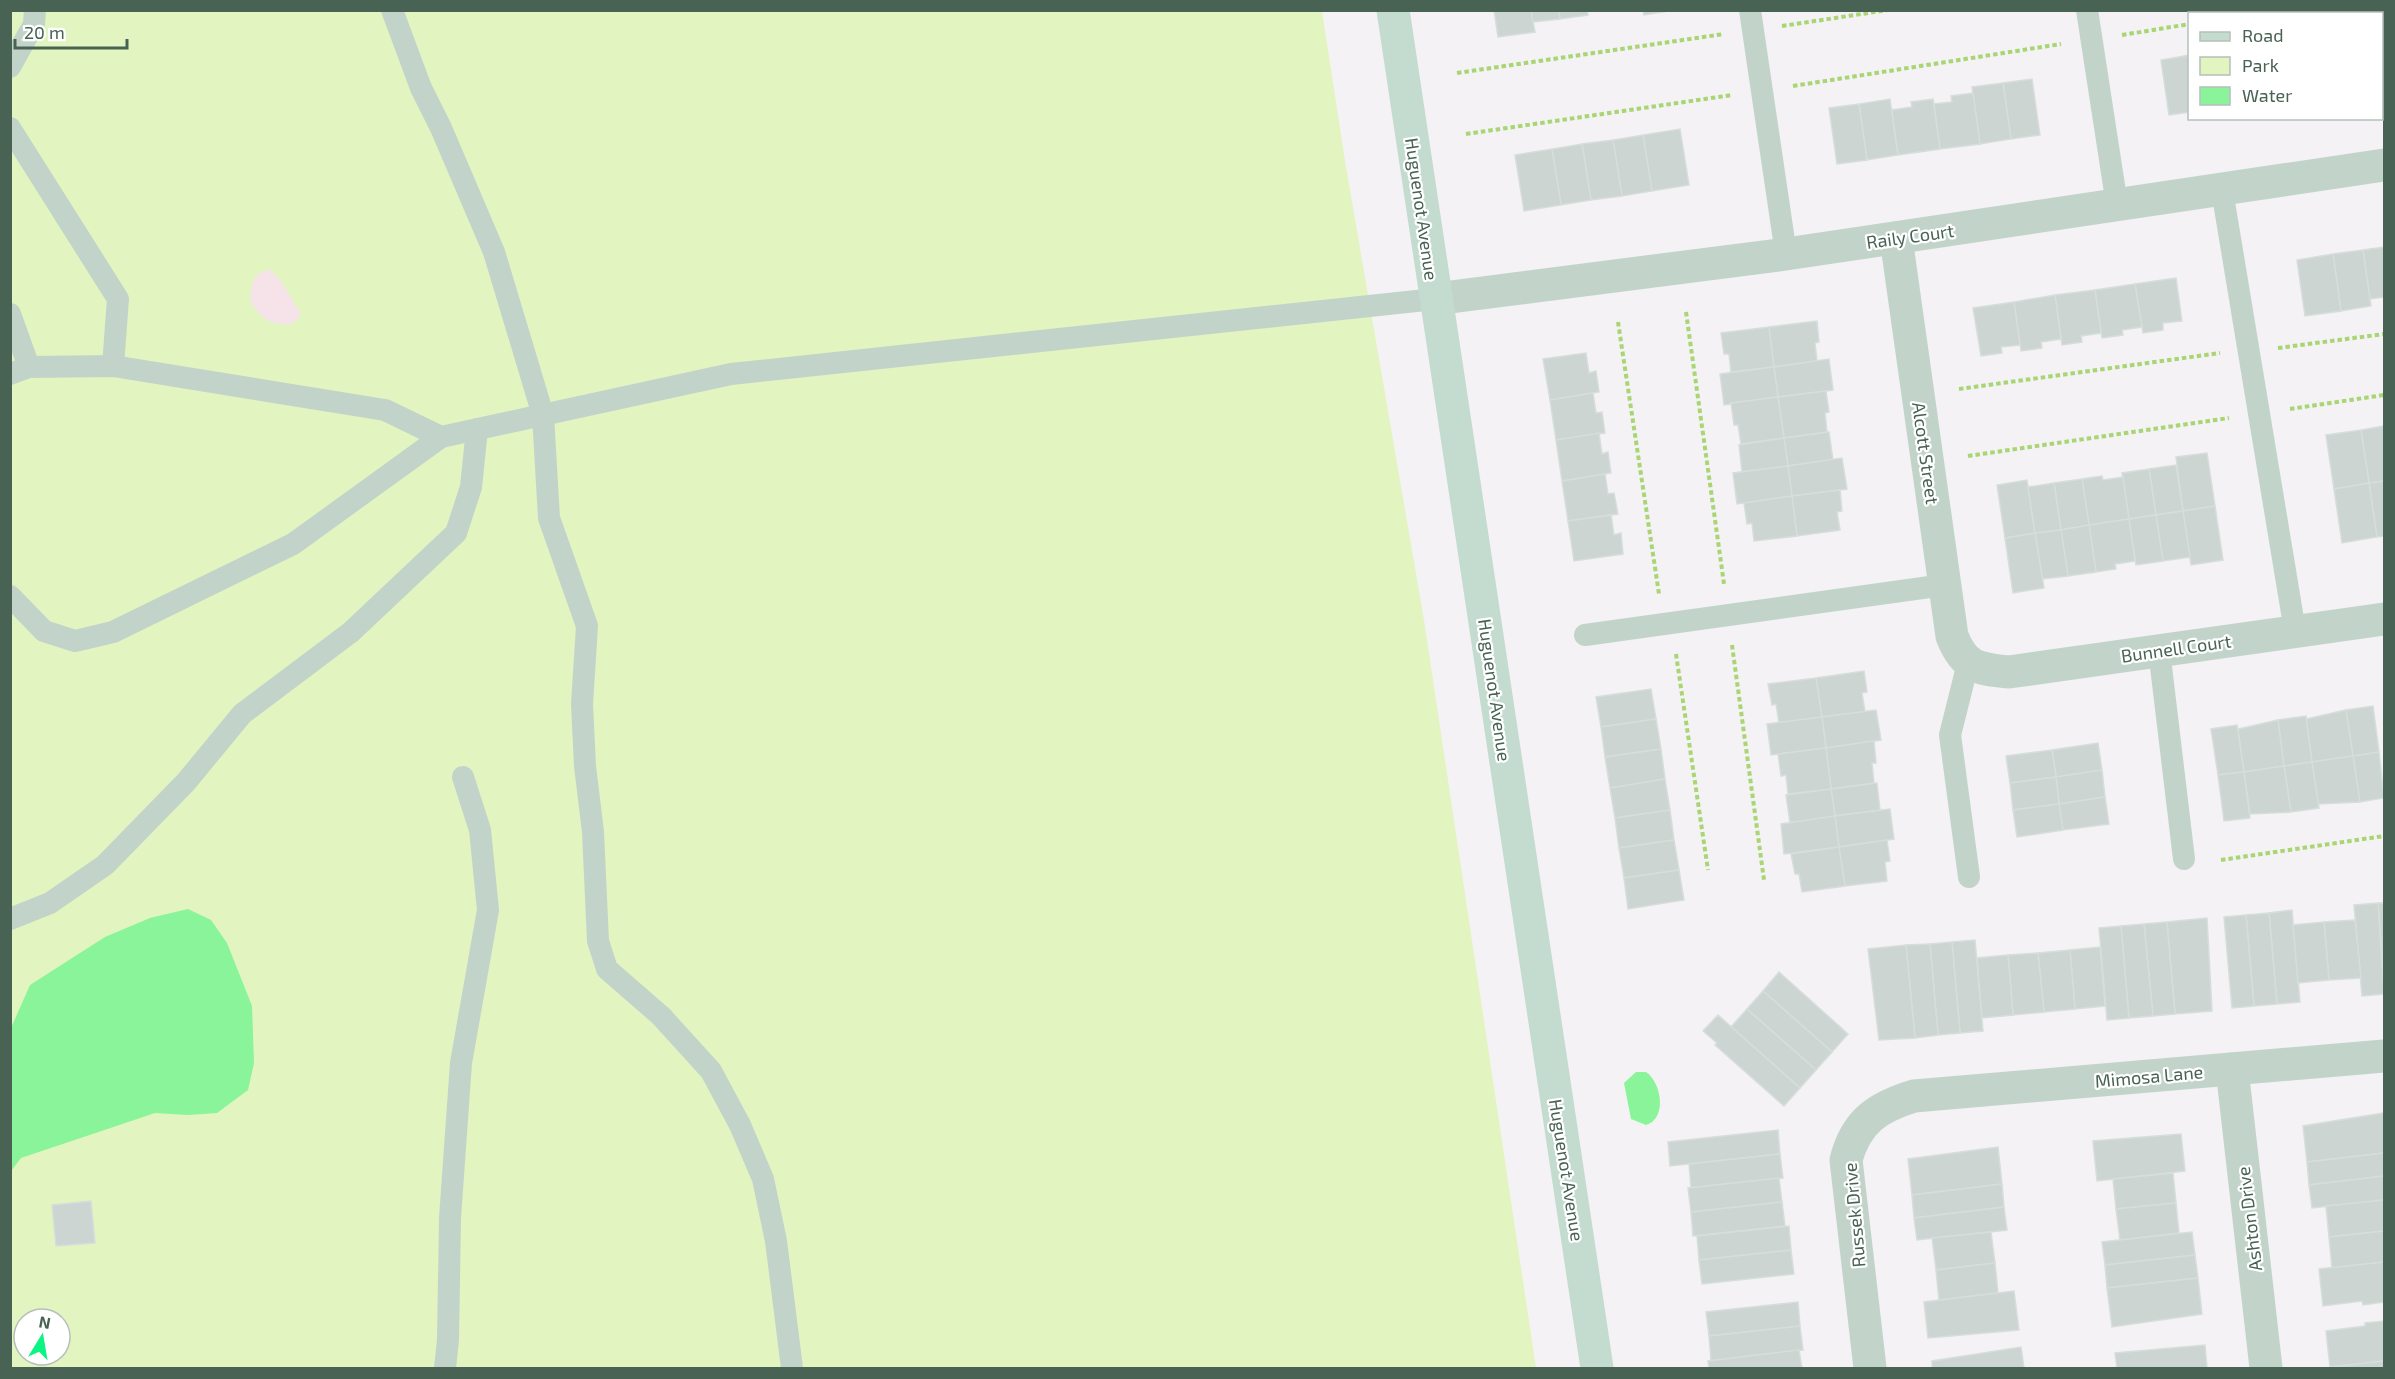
<svg xmlns="http://www.w3.org/2000/svg" width="2395" height="1379" viewBox="0 0 2395 1379" font-family="'Exo 2',sans-serif">
<rect width="100%" height="100%" fill="#f4f2f4"/>
<path fill="#e2f4bf" fill-rule="evenodd" d="M10,11H1322L1345,161L1424,620L1536,1368H11ZM24,1319H60V1355H24Z"/>
<path fill="#f6e3ea" d="M269,269L281,281L301,314L294,323C273,327 260,319 250,300C253,281 250,277 269,269Z"/>
<g fill="#89f499">
<polygon points="188,909 211,920 227,943 252,1006 254,1063 248,1090 217,1113 188,1115 155,1113 21,1158 11,1171 11,1028 30,985 105,937 150,918"/>
<path d="M1636,1072H1646C1662,1083 1667,1119 1646,1125L1631,1119L1624,1083Z"/>
</g>
<g fill="#ccd5d1" stroke="#d6dedb" stroke-width="1.5">
<polygon points="1494,10 1531,10 1535,32 1498,37"/>
<polygon points="1531,10 1559,10 1560,19 1533,22"/>
<polygon points="1559,10 1587,10 1588,15 1560,19"/>
<polygon points="1643,10 1675,10 1644,15"/>
<polygon points="2190,55 2190,112 2169,115 2161,60"/>
<polygon points="2032,79 2040,135 2011,139 2003,83"/>
<polygon points="2003,83 2011,139 1980,144 1972,87"/>
<polygon points="1973,93 1980,144 1940,149 1934,104 1952,102 1951,96"/>
<polygon points="1890,99 1898,155 1867,160 1859,104"/>
<polygon points="1933,99 1940,149 1898,155 1892,110 1912,107 1911,102"/>
<polygon points="1859,104 1867,160 1837,164 1829,108"/>
<polygon points="1680,129 1689,185 1652,191 1643,135"/>
<polygon points="1643,135 1652,191 1622,196 1613,140"/>
<polygon points="1613,140 1622,196 1591,200 1582,144"/>
<polygon points="1582,144 1591,200 1561,205 1552,149"/>
<polygon points="1552,149 1561,205 1524,211 1515,155"/>
<polygon points="2384,247 2384,297 2370,299 2363,250"/>
<polygon points="2363,250 2371,306 2341,311 2333,254"/>
<polygon points="2333,254 2341,311 2305,316 2297,260"/>
<polygon points="2176,278 2182,321 2163,323 2163,330 2143,333 2135,284"/>
<polygon points="2135,284 2142,327 2122,330 2123,335 2102,338 2095,290"/>
<polygon points="2095,290 2101,333 2081,336 2082,342 2062,345 2055,295"/>
<polygon points="2055,295 2061,339 2041,342 2042,348 2021,351 2014,302"/>
<polygon points="2014,302 2020,345 2001,347 2002,353 1981,356 1973,308"/>
<polygon points="1817,321 1819,342 1815,343 1817,361 1774,367 1769,327"/>
<polygon points="1769,327 1774,367 1731,372 1729,354 1724,354 1721,333"/>
<polygon points="1586,353 1589,373 1596,371 1599,392 1550,400 1543,359"/>
<polygon points="1829,359 1833,390 1778,397 1774,367"/>
<polygon points="1774,367 1778,397 1724,405 1720,374"/>
<polygon points="1826,391 1829,412 1825,413 1827,432 1784,438 1778,397"/>
<polygon points="1593,393 1596,413 1602,412 1605,433 1556,440 1550,400"/>
<polygon points="1778,397 1784,438 1741,444 1738,425 1734,425 1731,403"/>
<polygon points="2384,426 2384,481 2369,483 2361,430"/>
<polygon points="2361,430 2369,483 2334,489 2326,435"/>
<polygon points="1829,432 1833,460 1788,466 1784,438"/>
<polygon points="1599,433 1602,454 1608,452 1611,473 1562,481 1556,440"/>
<polygon points="1784,438 1788,466 1742,472 1739,445"/>
<polygon points="2207,453 2215,506 2183,511 2176,457"/>
<polygon points="1842,458 1847,489 1792,496 1788,466"/>
<polygon points="2176,465 2183,511 2156,515 2149,469"/>
<polygon points="1788,466 1792,496 1737,504 1733,473"/>
<polygon points="2149,469 2156,515 2129,519 2122,473"/>
<polygon points="1605,474 1608,494 1614,493 1618,514 1568,521 1562,481"/>
<polygon points="2102,476 2103,480 2123,477 2129,519 2089,525 2082,479"/>
<polygon points="2082,479 2089,525 2061,530 2054,483"/>
<polygon points="2027,480 2035,533 2005,538 1997,485"/>
<polygon points="2384,481 2384,536 2377,537 2369,483"/>
<polygon points="2054,483 2061,530 2035,533 2028,487"/>
<polygon points="2369,483 2377,537 2342,543 2334,489"/>
<polygon points="1840,490 1842,511 1837,512 1840,530 1797,536 1792,496"/>
<polygon points="1792,496 1797,536 1754,541 1752,523 1747,524 1744,503"/>
<polygon points="2215,506 2223,560 2191,565 2183,511"/>
<polygon points="2183,511 2190,557 2163,561 2156,515"/>
<polygon points="1611,515 1614,535 1621,533 1623,554 1574,561 1568,521"/>
<polygon points="2156,515 2163,561 2136,565 2129,519"/>
<polygon points="2129,519 2135,561 2115,564 2116,569 2096,572 2089,525"/>
<polygon points="2089,525 2096,572 2068,576 2061,530"/>
<polygon points="2061,530 2068,576 2042,579 2035,533"/>
<polygon points="2035,533 2044,588 2013,593 2005,538"/>
<polygon points="1864,671 1867,692 1862,693 1865,712 1822,717 1816,678"/>
<polygon points="1816,678 1822,717 1779,723 1776,704 1772,705 1768,684"/>
<polygon points="1651,689 1656,719 1601,727 1596,697"/>
<polygon points="2373,706 2379,752 2353,756 2346,710"/>
<polygon points="1876,710 1881,740 1826,748 1822,717"/>
<polygon points="2346,710 2353,756 2312,762 2306,719"/>
<polygon points="2306,716 2312,762 2284,766 2278,720"/>
<polygon points="1822,717 1826,748 1771,755 1767,724"/>
<polygon points="1656,719 1661,749 1605,757 1601,727"/>
<polygon points="2278,720 2284,766 2244,772 2238,729"/>
<polygon points="2237,725 2244,772 2218,775 2211,729"/>
<polygon points="1874,741 1876,763 1872,763 1874,783 1831,789 1826,748"/>
<polygon points="2098,743 2102,770 2056,777 2052,750"/>
<polygon points="1826,748 1831,789 1788,794 1786,775 1781,776 1778,754"/>
<polygon points="1661,749 1665,779 1610,788 1605,757"/>
<polygon points="2052,750 2056,777 2010,783 2006,756"/>
<polygon points="2379,752 2384,798 2360,802 2353,756"/>
<polygon points="2353,756 2360,802 2318,804 2312,762"/>
<polygon points="2312,762 2319,808 2291,812 2284,766"/>
<polygon points="2284,766 2291,812 2250,814 2244,772"/>
<polygon points="2102,770 2105,797 2059,804 2056,777"/>
<polygon points="2244,772 2250,818 2224,821 2218,775"/>
<polygon points="2056,777 2059,804 2013,810 2010,783"/>
<polygon points="1665,779 1670,810 1615,818 1610,788"/>
<polygon points="1877,783 1880,810 1835,816 1831,789"/>
<polygon points="1831,789 1835,816 1790,823 1786,795"/>
<polygon points="2105,797 2109,824 2063,830 2059,804"/>
<polygon points="2059,804 2063,830 2017,837 2013,810"/>
<polygon points="1890,809 1894,839 1839,847 1835,816"/>
<polygon points="1670,810 1674,840 1619,848 1615,818"/>
<polygon points="1835,816 1839,847 1784,854 1781,824"/>
<polygon points="1674,840 1679,870 1624,878 1619,848"/>
<polygon points="1887,840 1890,861 1885,862 1887,881 1845,886 1839,847"/>
<polygon points="1839,847 1845,886 1802,892 1799,874 1795,874 1791,854"/>
<polygon points="1679,870 1684,900 1628,909 1624,878"/>
<polygon points="2378,903 2384,903 2384,977"/>
<polygon points="2378,903 2384,994 2362,996 2354,905"/>
<polygon points="2292,910 2300,1002 2277,1004 2269,913"/>
<polygon points="2269,913 2277,1004 2254,1006 2246,915"/>
<polygon points="2246,915 2254,1006 2232,1008 2224,917"/>
<polygon points="2207,918 2212,1011 2175,1014 2167,922"/>
<polygon points="2355,920 2361,978 2329,980 2324,922"/>
<polygon points="2167,922 2175,1014 2153,1016 2144,924"/>
<polygon points="2324,922 2329,980 2298,983 2293,925"/>
<polygon points="2144,924 2153,1016 2129,1018 2121,926"/>
<polygon points="2121,926 2129,1018 2107,1020 2099,928"/>
<polygon points="1975,940 1983,1031 1960,1033 1952,942"/>
<polygon points="1952,942 1960,1033 1938,1035 1930,944"/>
<polygon points="1930,944 1938,1035 1915,1038 1906,945"/>
<polygon points="1906,945 1915,1038 1879,1040 1868,949"/>
<polygon points="2100,947 2105,1006 2075,1009 2070,950"/>
<polygon points="2070,950 2075,1009 2044,1012 2038,953"/>
<polygon points="2038,953 2044,1012 2013,1015 2008,955"/>
<polygon points="2008,955 2013,1015 1982,1018 1977,958"/>
<polygon points="1779,972 1848,1034 1832,1052 1763,991"/>
<polygon points="1763,991 1832,1052 1816,1070 1747,1009"/>
<polygon points="1747,1009 1816,1070 1800,1088 1731,1027"/>
<polygon points="1718,1015 1800,1088 1784,1106 1715,1045 1717,1043 1703,1031"/>
<polygon points="2384,1113 2384,1153 2307,1162 2303,1126"/>
<polygon points="1778,1130 1780,1154 1670,1166 1668,1142"/>
<polygon points="2181,1134 2185,1171 2097,1181 2093,1141"/>
<polygon points="1998,1147 2002,1184 1912,1195 1908,1159"/>
<polygon points="2384,1153 2384,1176 2309,1185 2307,1162"/>
<polygon points="1780,1154 1783,1178 1691,1188 1689,1164"/>
<polygon points="2173,1173 2176,1203 2116,1209 2113,1179"/>
<polygon points="2384,1176 2384,1200 2312,1208 2309,1185"/>
<polygon points="1779,1178 1782,1202 1691,1212 1688,1188"/>
<polygon points="2002,1184 2004,1207 1914,1218 1912,1195"/>
<polygon points="2384,1200 2384,1231 2329,1237 2326,1206"/>
<polygon points="91,1201 95,1243 56,1246 52,1205"/>
<polygon points="1782,1202 1785,1226 1693,1236 1691,1212"/>
<polygon points="2176,1203 2179,1233 2120,1240 2116,1209"/>
<polygon points="2004,1207 2007,1230 1917,1240 1914,1218"/>
<polygon points="1789,1226 1791,1250 1699,1260 1697,1236"/>
<polygon points="2384,1231 2384,1262 2332,1268 2329,1237"/>
<polygon points="1991,1232 1995,1263 1936,1270 1932,1238"/>
<polygon points="2192,1232 2195,1255 2105,1265 2102,1242"/>
<polygon points="1791,1250 1794,1274 1702,1284 1699,1260"/>
<polygon points="2195,1255 2198,1278 2107,1288 2105,1265"/>
<polygon points="2384,1262 2384,1302 2363,1305 2362,1301 2323,1306 2319,1269"/>
<polygon points="1995,1263 1998,1293 1939,1300 1936,1270"/>
<polygon points="2198,1278 2202,1314 2112,1327 2107,1288"/>
<polygon points="2014,1291 2019,1330 1928,1338 1924,1302"/>
<polygon points="1798,1302 1800,1326 1709,1336 1706,1312"/>
<polygon points="2384,1321 2384,1361 2330,1367 2326,1331 2365,1326 2365,1323"/>
<polygon points="1800,1326 1803,1350 1711,1361 1709,1336"/>
<polygon points="2205,1345 2207,1368 2117,1368 2115,1353"/>
<polygon points="2021,1347 2024,1368 1932,1368 1932,1361"/>
<polygon points="1799,1350 1802,1368 1709,1368 1708,1361"/>
<polygon points="2384,1361 2384,1368 2330,1367"/>
</g>
<g fill="none" stroke-linecap="round" stroke-linejoin="round">
<g stroke="#a9d574" stroke-width="4" stroke-dasharray="4.5 3" stroke-linecap="butt">
<polyline points="2261,14 2280,10"/>
<polyline points="1782,26 1888,10"/>
<polyline points="2122,35 2190,24"/>
<polyline points="1457,73 1724,34"/>
<polyline points="1793,86 2061,44"/>
<polyline points="1466,134 1732,95"/>
<polyline points="1686,312 1724,584"/>
<polyline points="1618,322 1659,594"/>
<polyline points="2278,348 2384,334"/>
<polyline points="1959,389 2220,353"/>
<polyline points="2290,409 2384,395"/>
<polyline points="1968,456 2229,418"/>
<polyline points="1732,645 1764,880"/>
<polyline points="1676,654 1708,870"/>
<polyline points="2221,860 2384,836"/>
</g>
<g stroke="#c2d4ca" stroke-width="22">
<polyline points="392,10 421,88 441,128 494,252 543,415 549,518 587,626 582,704 585,766 593,832 598,941 607,969 661,1016 711,1071 740,1125 763,1179 776,1241 792,1368"/>
<polyline points="1750,10 1786,254"/>
<polyline points="2087,10 2117,205"/>
<polyline points="10,67 34,24 35,10"/>
<polyline points="10,128 118,299 113,366"/>
<polyline points="2222,190 2295,631"/>
<polyline points="10,314 29,367"/>
<polyline points="10,374 29,367 113,366 385,410 441,437"/>
<polyline points="10,596 44,631 75,641 113,632 293,544 441,437 731,374 1435,299"/>
<polyline points="1585,635 1944,585"/>
<polyline points="2159,650 2184,859"/>
<polyline points="1968,663 1950,735 1969,877"/>
<polyline points="10,919 50,903 105,865 186,782 242,714 351,632 456,533 471,487 477,429"/>
<polyline points="445,1368 448,1340 450,1218 461,1063 488,910 480,830 463,777"/>
</g>
<g stroke="#c2d4ca" stroke-width="33">
<path d="M1896,238L1952,636C1964,667 1977,669 2009,672L2384,619"/>
<polyline points="1435,299 1786,254 2384,165"/>
<polyline points="2232,1069 2266,1368"/>
<path d="M1870,1368L1846,1160C1856,1121 1878,1107 1914,1096L2384,1056"/>
</g>
<polyline stroke="#c4dccf" stroke-width="33" points="1393,10 1597,1368"/>
</g>
<g text-anchor="middle" dominant-baseline="central" stroke-width="4.5" stroke-linejoin="round" paint-order="stroke">
<g font-size="18" fill="#486253" stroke="#fff">
<text transform="translate(1422 209) rotate(82)">Huguenot Avenue</text>
<text transform="translate(1910 236) rotate(-8)">Raily Court</text>
<text transform="translate(1926 453) rotate(82)">Alcott Street</text>
<text transform="translate(2176 648) rotate(-8)">Bunnell Court</text>
<text transform="translate(1495 690) rotate(82)">Huguenot Avenue</text>
<text transform="translate(2149 1076) rotate(-5)">Mimosa Lane</text>
<text transform="translate(1567 1170) rotate(81)">Huguenot Avenue</text>
<text transform="translate(1854 1215) rotate(-95)">Russek Drive</text>
<text transform="translate(2249 1219) rotate(-97)">Ashton Drive</text>
</g>
</g>
<rect width="2395" height="1379" fill="none" stroke="#486253" stroke-width="24"/>
<rect x="2188" y="12" width="195" height="108" fill="#ffffff" stroke="#b6c0ba" stroke-width="1.5"/>
<rect x="2200" y="32" width="30" height="9" fill="#c4dccf" stroke="#b6c0ba" stroke-width="1.5"/>
<text x="2242" y="42" font-size="18" fill="#486253">Road</text>
<rect x="2200" y="57" width="30" height="18" fill="#e2f4bf" stroke="#b6c0ba" stroke-width="1.5"/>
<text x="2242" y="72" font-size="18" fill="#486253">Park</text>
<rect x="2200" y="87" width="30" height="18" fill="#89f499" stroke="#b6c0ba" stroke-width="1.5"/>
<text x="2242" y="102" font-size="18" fill="#486253">Water</text>
<g transform="translate(42 1337) rotate(11)"><circle r="28" fill="#ffffff" stroke="#b6c0ba" stroke-width="1.5"/>
<path d="M0-4.5L10 22L0 15L-10 22Z" fill="#0cf483"/>
<text y="-9" font-size="16" font-weight="bold" text-anchor="middle" fill="#486253">N</text>
</g>
<path d="M15 39v9h112v-9" fill="none" stroke="#486253" stroke-width="3"/>
<text x="24" y="39" font-size="18" fill="#486253" stroke="#ffffff" stroke-width="4.5" paint-order="stroke">20 m</text>
</svg>
